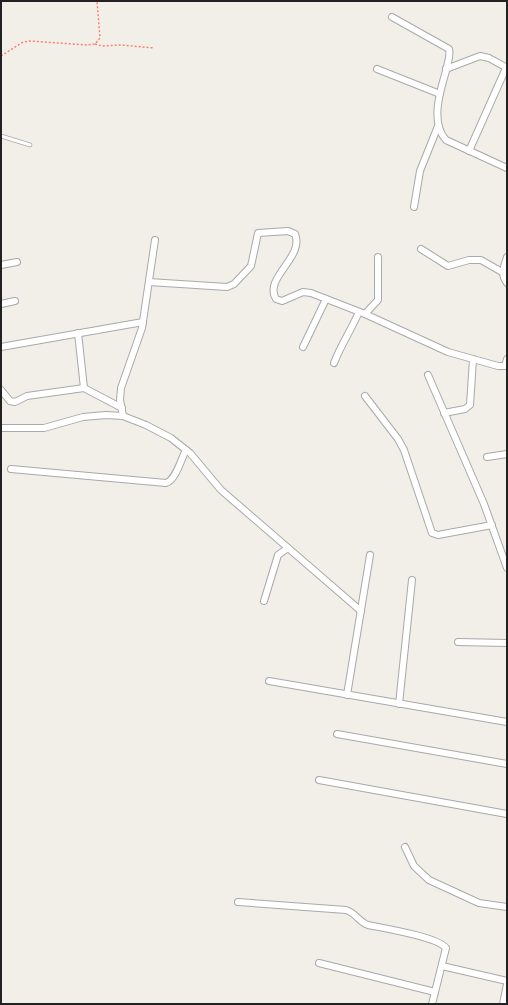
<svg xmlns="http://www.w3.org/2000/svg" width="508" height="1005" viewBox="0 0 508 1005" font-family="'Alegreya Sans',sans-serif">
<rect width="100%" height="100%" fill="#f2efe9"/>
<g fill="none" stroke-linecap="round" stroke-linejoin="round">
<defs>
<polyline id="lane" points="1,136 30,145"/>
<g id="street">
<path d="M392,17L449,49C451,56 447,64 446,71C440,91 430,123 446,140L507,168"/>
<polyline points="377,69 440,94"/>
<polyline points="446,69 480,56 489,58 507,68"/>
<polyline points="469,151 506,68"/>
<polyline points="414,207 420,171 438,126"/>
<polyline points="421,249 448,266 469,260 481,260 502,272"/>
<path d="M507,257C504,267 500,274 507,283"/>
<polyline points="1,265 17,262"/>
<path d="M149,282L227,287L234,284L251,266L258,233L288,231L295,234C305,257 263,278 276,299L282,301L303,292L311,293L365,314L448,352L498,366H505L507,359"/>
<polyline points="1,304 15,301"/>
<polyline points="365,314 378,300 378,257"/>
<polyline points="78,333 84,388"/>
<polyline points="1,347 143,322"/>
<polyline points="303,347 326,299"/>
<path d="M334,363C341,345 351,330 359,312"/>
<polyline points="428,375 484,504 507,568"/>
<polyline points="1,390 10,401 15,402 27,396 84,388 122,408"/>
<polyline points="365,396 398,439 404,450 432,533 438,535 492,525"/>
<polyline points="444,413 465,409 470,405 473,359"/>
<polyline points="123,416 120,400 121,388 142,328 155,240"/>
<polyline points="1,428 44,428 83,417 106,415 123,416 146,425 171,438 190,453 221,490 361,611"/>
<polyline points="487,457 507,454"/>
<path d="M11,469L166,483C176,480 181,459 186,450"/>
<polyline points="264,601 278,555 288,548"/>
<polyline points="458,642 507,643"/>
<polyline points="269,681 507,722"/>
<polyline points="347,695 370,555"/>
<polyline points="399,704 412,580"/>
<polyline points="337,734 507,764"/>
<polyline points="319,780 507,814"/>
<polyline points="405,847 414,866 429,880 479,903 507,907"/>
<path d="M238,902L346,910C356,913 359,922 368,925C383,928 438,937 446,948L432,1004"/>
<polyline points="319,963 435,992"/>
<polyline points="442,966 507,981"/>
<polyline points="503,1004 507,984"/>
</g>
</defs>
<use href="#lane" stroke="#a9a9a9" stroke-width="4.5"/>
<use href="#street" stroke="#a9a9a9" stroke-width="8"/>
<g stroke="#fa8072" stroke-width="1.5" stroke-dasharray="2 2" stroke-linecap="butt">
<polyline points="95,44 102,46 121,45 154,48"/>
<polyline points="1,56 23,42 30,41 87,45 95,44 100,38 97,1"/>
</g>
<use href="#lane" stroke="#fff" stroke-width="3"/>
<use href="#street" stroke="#fff" stroke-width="6"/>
</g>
<rect width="508" height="1005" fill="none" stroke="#222222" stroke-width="4"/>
</svg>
